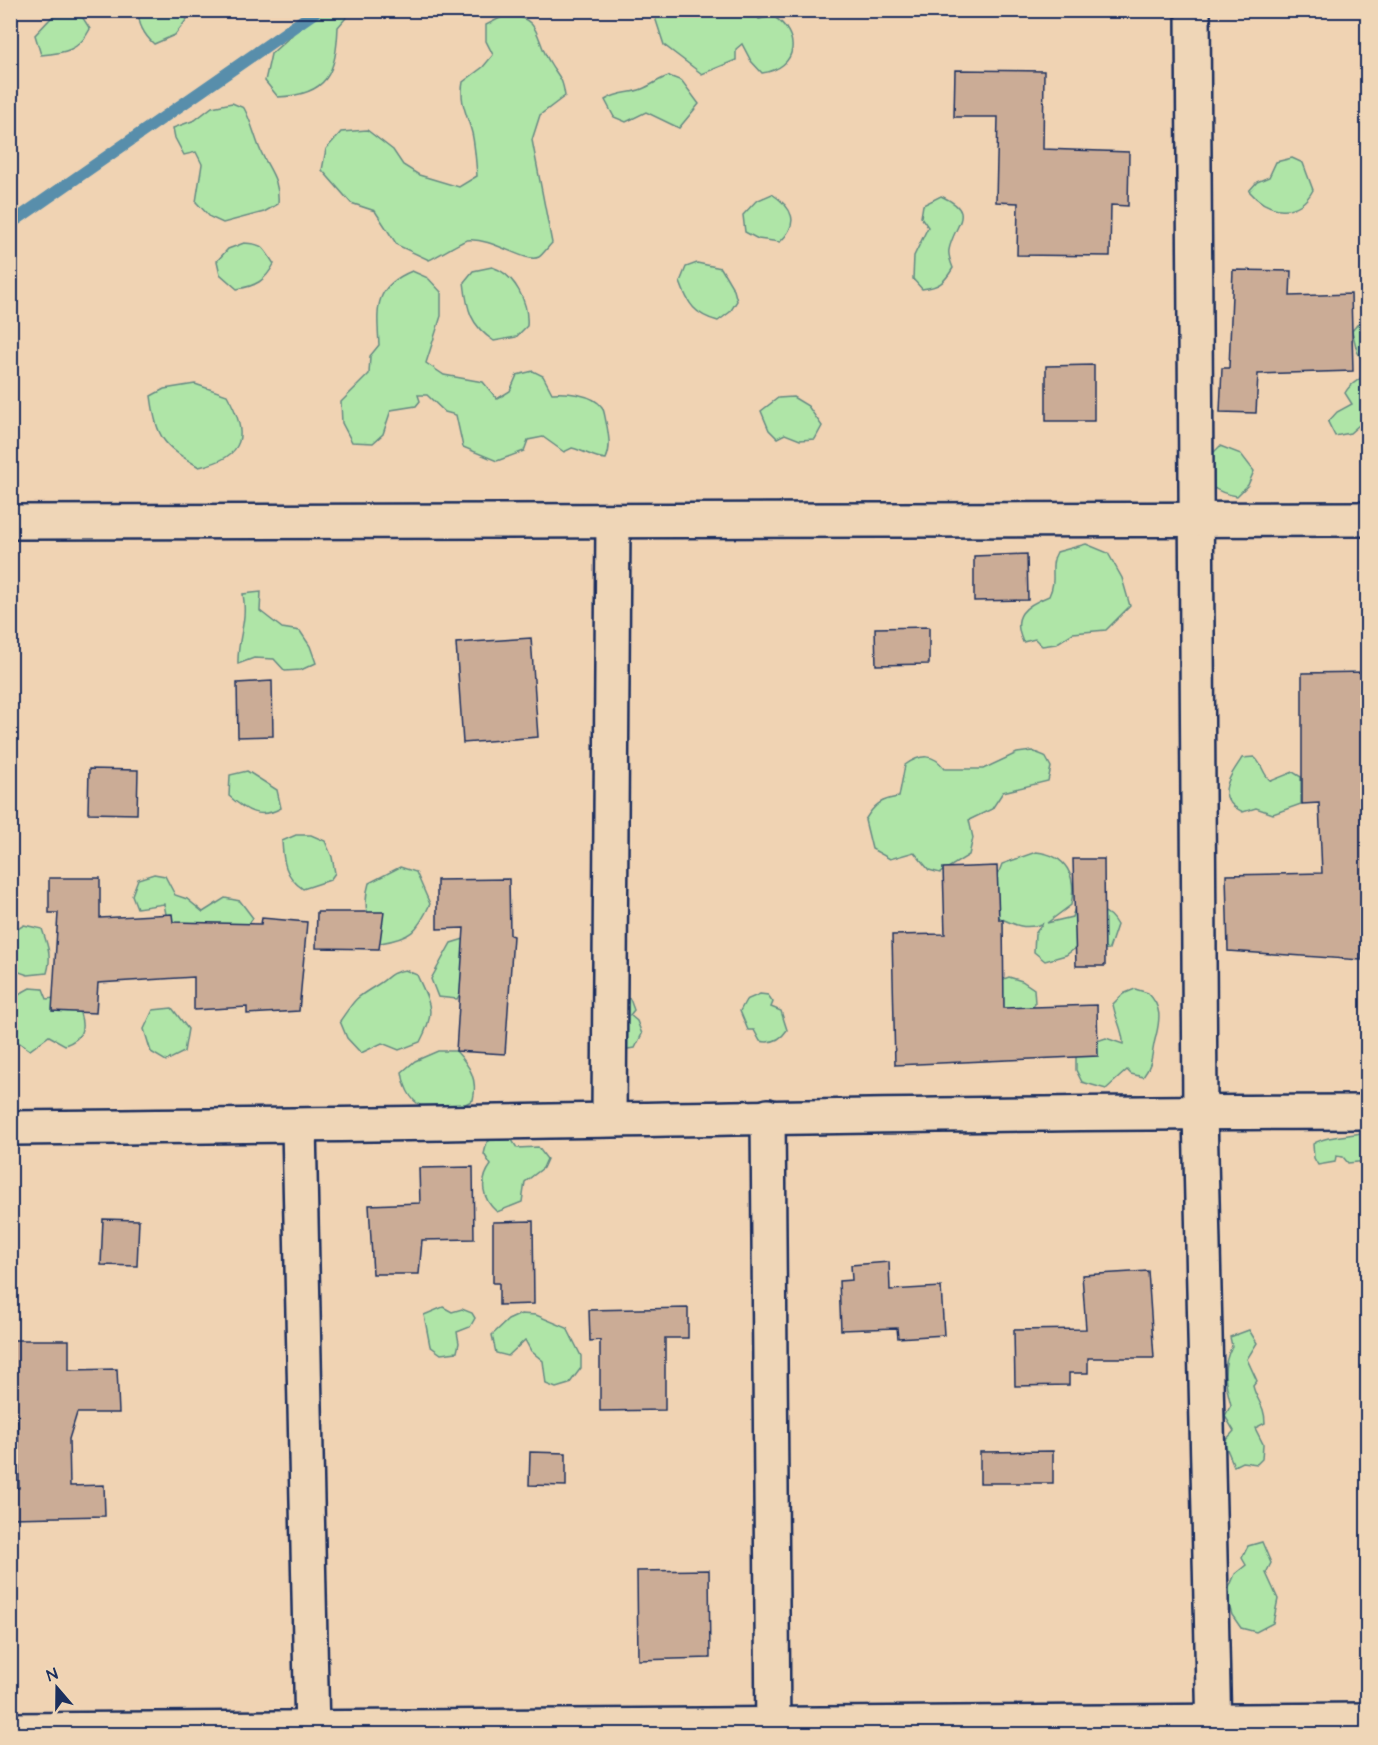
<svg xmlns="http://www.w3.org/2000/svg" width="1378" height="1745" viewBox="0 0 1378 1745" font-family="'Architects Daughter',sans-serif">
<rect width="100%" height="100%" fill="#f0d3b3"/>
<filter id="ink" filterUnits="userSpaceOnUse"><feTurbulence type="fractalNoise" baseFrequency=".0167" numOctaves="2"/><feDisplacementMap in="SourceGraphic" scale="12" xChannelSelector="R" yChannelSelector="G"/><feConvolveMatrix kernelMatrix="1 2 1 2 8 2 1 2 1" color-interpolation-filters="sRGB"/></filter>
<g filter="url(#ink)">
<g fill="#afe5a7" stroke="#658a82" stroke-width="1.5">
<path d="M308,10L352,11L338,27C336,73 328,95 278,97L265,81L271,54L292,35Z"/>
<path d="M67,11L83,18L90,29C79,51 64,53 41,55L35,35L52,17Z"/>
<path d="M140,11V10L193,11L175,35L154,44C145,36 136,22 140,11Z"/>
<path d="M653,11H758L759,19L773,16C801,34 799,68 762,73L751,61L742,44L736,49V60L702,74L664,45Z"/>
<path d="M508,14C542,19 535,38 549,61C558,77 562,75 565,96L540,115L532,140L552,243C548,247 543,254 539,257C525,264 493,237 467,240C462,241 438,256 429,260L397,245L375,211L351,203L322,170L326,149L341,132L367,130L393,150L403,165L419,175L459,187L477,176C476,162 475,146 472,133C467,114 459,102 463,82L483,67L493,55L486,41V25Z"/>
<path d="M669,76L682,81L699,104L679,128L646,112L626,122L614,117L605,100C619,91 629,94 642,89C652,85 659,79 669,76Z"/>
<path d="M232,103L244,108C251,121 254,134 259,147C268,170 280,177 278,204L264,212L223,223L210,217L196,202L202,164L196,152L184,155L175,138L173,128L195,120L212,107Z"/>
<path d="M1292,158L1303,163L1313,190C1298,218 1268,213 1249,191L1257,182L1269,177L1276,162Z"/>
<path d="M772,194C793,208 800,223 780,242L758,239L745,232L743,215L756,201Z"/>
<path d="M941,196C978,213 954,223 949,250C948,255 951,263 953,268C944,283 939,287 922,289L913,279L914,256L928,227L921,217L923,205Z"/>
<path d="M244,243C265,244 263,248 274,264C265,281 256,286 237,289L220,274L217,261L228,249Z"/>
<path d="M697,263L721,268L734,290L737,301L730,312L718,321C695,315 688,304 680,282L686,267Z"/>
<path d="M492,267C515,274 529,303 527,326L516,337L494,341C470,325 467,309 464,282L473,271Z"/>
<path d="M412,271L428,278L441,292V316L426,363L444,375L483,382L497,399L510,391L517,375L533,371L543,376L552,393C566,392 593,394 602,407C605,412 605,420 607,426C609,438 611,448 606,459C593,458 585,451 572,448L564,452L543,437L528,440L524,451L497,461L463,447L456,415L445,412L427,395H418L420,401L416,406L391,410L383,434L373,443L352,442L342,423L341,402L369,374L370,356L379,345C377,309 373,287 412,271Z"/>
<polygon points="1366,314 1368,314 1367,369 1357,351 1352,331"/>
<path d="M1367,371V418L1350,433L1335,436L1328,422L1337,412L1352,404L1345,393C1352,380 1361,382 1367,371Z"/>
<path d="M195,384L227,395C249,434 246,457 199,467C163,445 157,440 151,396L164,389Z"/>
<polygon points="793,397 808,406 822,426 815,439 800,440 785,434 777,438 769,430 761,411 778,398"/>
<path d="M1220,446L1241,454L1254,471L1248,485L1237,496C1215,492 1206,487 1203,463Z"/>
<path d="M1086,544L1108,553L1122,578L1130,606L1106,630L1073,633L1056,644L1042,646L1035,639L1023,642C1011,616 1024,606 1049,596C1058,577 1048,568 1057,552Z"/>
<path d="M261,592L260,611L282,628L300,631L310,646L316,663L301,670L285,671L274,659L254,658L238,664C237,638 248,623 243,594Z"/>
<path d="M1032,751L1045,756L1051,767L1048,781L1003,792L992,809L969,820L973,838L969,855L940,873L929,870L914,852L890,859L872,849L865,820C874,805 881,799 899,797L905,765C921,754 933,753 945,769H983L1017,753Z"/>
<path d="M1254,757C1263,764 1262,774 1271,781L1293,772L1301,777V804L1273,814L1256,808L1243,812C1214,798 1228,779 1242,758Z"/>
<path d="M247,771L277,790L281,808C260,820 246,811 229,796L230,775Z"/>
<path d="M296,835H311L325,841L332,857L335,873L330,880L303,889C285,877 283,861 282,841Z"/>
<path d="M1036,852C1067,855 1077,876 1071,905L1047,923L1072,917L1075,908C1093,906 1108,908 1117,925L1109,949L1089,950L1081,944L1066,955L1045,961L1034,952L1035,934L1042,924C1025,930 1014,925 998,917L997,877L1002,864Z"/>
<path d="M400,867L416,872L430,904C417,932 411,938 380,943C368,922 362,907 369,883Z"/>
<polygon points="154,874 165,876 175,895 187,899 203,912 225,898 240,901 253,918 240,937 178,927 166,914 164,904 137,908 132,895 138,879"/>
<path d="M24,925L42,929C48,946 52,956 47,973L28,975L16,971L11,960V933Z"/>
<polygon points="464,939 465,985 457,999 438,997 431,979 451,943"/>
<path d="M405,970L417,975C431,1006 436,1011 420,1042L399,1050L382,1043L361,1053L347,1038L340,1021C356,998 354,999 377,985C391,977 386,974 405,970Z"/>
<polygon points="1009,977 1022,981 1034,989 1035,1003 1029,1014 997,1013 1001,980"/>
<path d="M30,988L43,989L47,999L54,998L80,1013C85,1030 82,1039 65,1045L49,1036L30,1050L11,1037C11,1012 5,1000 30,988Z"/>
<path d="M1135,989L1148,993C1162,1007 1160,1019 1156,1036C1151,1052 1154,1063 1143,1077L1131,1074L1127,1070L1106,1089L1082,1082L1076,1070V1057L1091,1043L1106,1038L1123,1044C1124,1032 1115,1018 1113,1004L1123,994Z"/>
<path d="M760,994L768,995L773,1002L771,1007L781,1011L787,1030C781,1039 772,1044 760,1041L754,1030H748L740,1011L746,1000Z"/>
<polygon points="620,996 630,999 634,1010 630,1015 637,1021 642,1034 635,1048 620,1050"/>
<polygon points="172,1008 188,1029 184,1052 166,1061 151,1052 144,1029 153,1010"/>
<path d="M438,1051H456C470,1066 478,1080 473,1100C440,1120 408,1113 402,1072L415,1061Z"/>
<path d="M1361,1133L1367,1135V1161L1348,1163L1343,1157L1336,1156L1335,1162L1318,1165L1314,1158L1313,1144C1325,1136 1346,1136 1361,1133Z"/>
<path d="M501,1134L512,1140L517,1148L538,1147L547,1159L543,1168L525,1182L522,1202L497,1212C482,1199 479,1181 491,1165L484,1154L487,1142Z"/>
<polygon points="443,1307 452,1312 462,1309 472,1313 475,1318 470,1327 457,1332 459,1343 457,1352 441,1354 430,1346 424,1315"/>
<polygon points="521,1314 536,1315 567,1328 581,1356 581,1368 569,1384 556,1388 546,1384 543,1361 531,1351 525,1340 508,1356 496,1353 492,1335 508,1320"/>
<path d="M1249,1330L1257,1343L1247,1359L1257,1381L1253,1386C1256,1400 1265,1405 1265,1423L1255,1428L1263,1444L1262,1459L1257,1464L1242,1462L1234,1466L1224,1442L1234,1431L1225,1416L1231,1405C1225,1382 1221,1367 1232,1346L1230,1337Z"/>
<polygon points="1262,1542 1271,1563 1266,1573 1278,1599 1273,1623 1256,1632 1241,1628 1232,1615 1226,1595 1235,1574 1246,1565 1242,1558 1248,1546"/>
</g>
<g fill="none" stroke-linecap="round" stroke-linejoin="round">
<polyline stroke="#588eab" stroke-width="12" points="10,224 318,10"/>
</g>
<g fill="#cbac96" stroke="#1b2f5e" stroke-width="1.5">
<polygon points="955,70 1044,71 1043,149 1129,152 1128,206 1111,205 1110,256 1017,255 1018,203 996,202 998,117 954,117"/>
<polygon points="1233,270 1291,271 1290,296 1351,294 1353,371 1258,374 1256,413 1220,412 1222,368 1229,368"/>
<polygon points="1094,365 1094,421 1046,421 1046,366"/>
<polygon points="1027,554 1028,600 974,601 974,556"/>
<polygon points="929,627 929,664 876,665 875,628"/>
<polygon points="531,638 538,737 463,743 456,643"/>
<polygon points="1368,672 1368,874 1364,874 1361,960 1228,951 1226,875 1322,873 1319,803 1302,804 1302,673"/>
<polygon points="272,681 273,736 238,737 237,683"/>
<polygon points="89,769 138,770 137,814 88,813"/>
<polygon points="1073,859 1104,859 1105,966 1076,966"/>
<polygon points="997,866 999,920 1003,920 1004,1008 1097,1005 1098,1056 895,1065 892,935 945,934 943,868"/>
<polygon points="49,878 100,878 100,918 172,914 173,922 261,924 262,918 307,922 299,1011 247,1014 247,1007 194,1010 194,977 98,983 96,1013 52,1011 58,913 49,913"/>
<polygon points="509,879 510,935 513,936 505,1054 456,1051 464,928 437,929 437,880"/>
<polygon points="317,912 384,912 379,949 316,948"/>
<polygon points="473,1167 474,1239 422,1240 419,1274 373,1274 369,1205 420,1203 419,1168"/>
<polygon points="103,1219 139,1220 137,1266 101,1265"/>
<polygon points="533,1221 534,1304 499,1305 499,1283 493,1283 493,1222"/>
<polygon points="889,1262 890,1290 941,1287 944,1335 898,1338 897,1328 841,1330 839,1281 852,1280 851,1265"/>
<polygon points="1148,1271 1154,1358 1088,1358 1088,1373 1069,1373 1069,1385 1015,1386 1014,1330 1086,1329 1082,1275"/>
<polygon points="688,1308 688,1338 665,1338 665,1410 600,1411 600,1340 590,1341 589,1310"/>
<polygon points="10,1340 69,1340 69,1370 117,1369 119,1413 77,1413 69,1439 70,1486 104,1485 105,1516 11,1518 10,1488 19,1488 18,1414 10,1414"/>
<polygon points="1053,1451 1053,1483 980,1483 980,1452"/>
<polygon points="530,1452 566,1453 566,1486 529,1485"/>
<polygon points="709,1570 710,1658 638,1660 637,1571"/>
</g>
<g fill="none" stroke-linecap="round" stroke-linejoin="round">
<defs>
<g id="minor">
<polyline points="1193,10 1200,1112 1214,1734"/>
<polyline points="10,522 1368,519"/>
<polyline points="768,1116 773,1734"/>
<polyline points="609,1119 613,521"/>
<polyline points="299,1126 312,1734"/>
<path d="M10,1128C463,1125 915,1112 1368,1112"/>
<polyline points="10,1730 1368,1720"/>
</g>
</defs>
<use href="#minor" stroke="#1b2f5e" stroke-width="38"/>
<use href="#minor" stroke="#efd6b7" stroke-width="33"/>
</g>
</g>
<rect width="1378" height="1745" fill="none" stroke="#efd6b7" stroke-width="36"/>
<rect x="18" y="18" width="1342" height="1709" fill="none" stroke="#1b2f5e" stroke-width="2" filter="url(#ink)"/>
<g transform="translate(57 1688) rotate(340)" stroke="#efd6b7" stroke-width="4.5" paint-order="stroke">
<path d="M0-4.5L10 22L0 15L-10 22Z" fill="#1b2f5e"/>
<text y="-9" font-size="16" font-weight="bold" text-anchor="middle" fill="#1b2f5e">N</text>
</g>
</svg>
